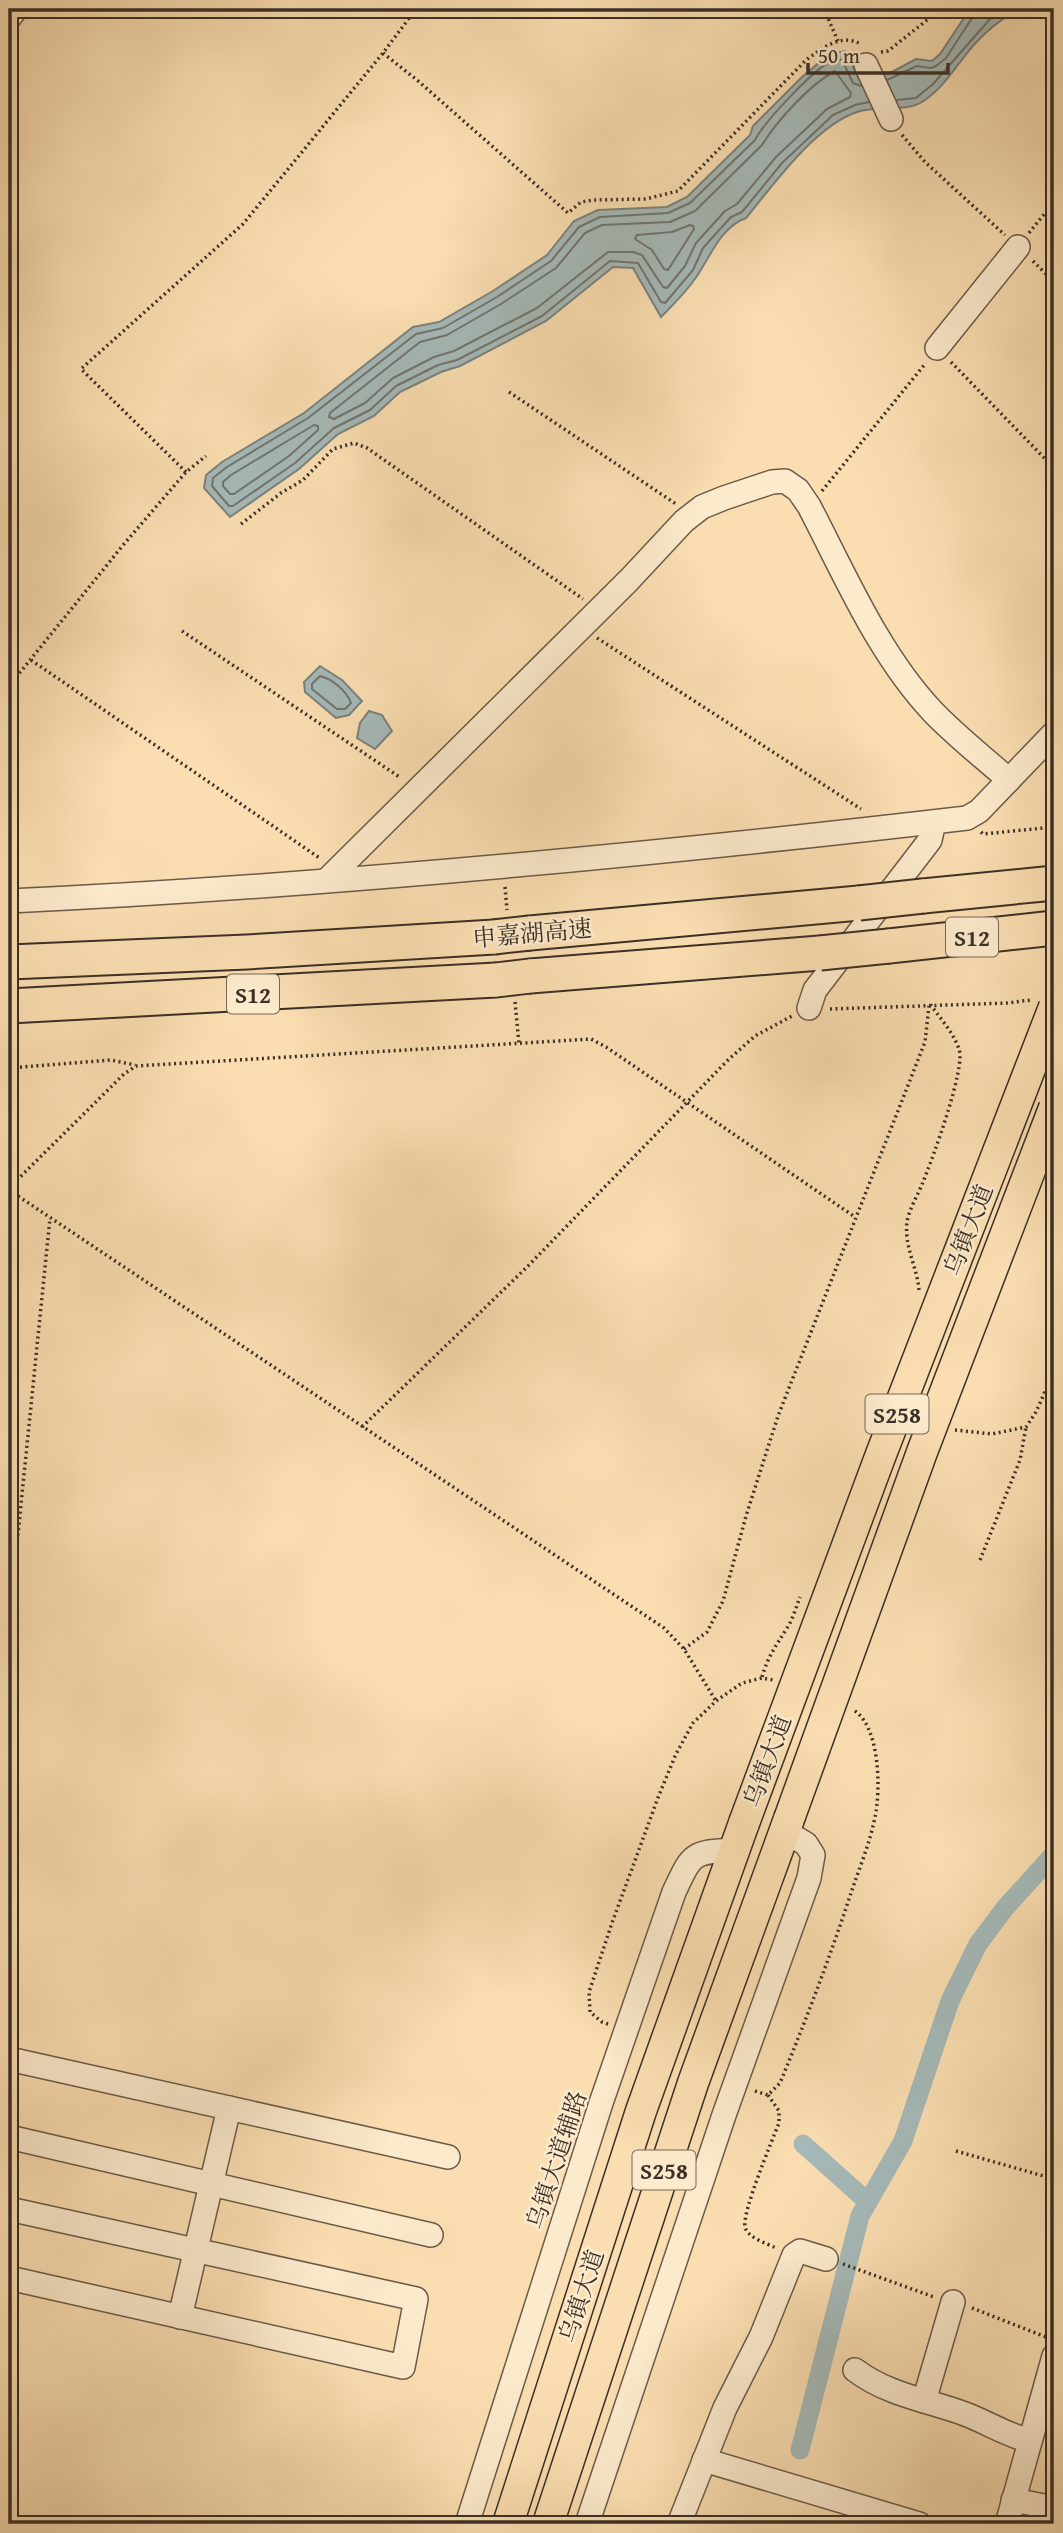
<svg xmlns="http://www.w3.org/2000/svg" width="1063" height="2533" viewBox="0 0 1063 2533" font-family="'Gentium Book Plus','Noto Serif SC',serif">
<rect width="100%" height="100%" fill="#fadeb1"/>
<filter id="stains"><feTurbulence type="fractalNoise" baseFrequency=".00286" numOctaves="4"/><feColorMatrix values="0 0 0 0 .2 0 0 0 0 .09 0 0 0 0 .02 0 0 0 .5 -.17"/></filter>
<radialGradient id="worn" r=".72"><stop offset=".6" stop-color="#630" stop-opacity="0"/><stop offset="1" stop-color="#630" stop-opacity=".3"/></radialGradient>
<g fill="#a5b9b8" stroke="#7b827e" stroke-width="2">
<path d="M970,9H1021C997,20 977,39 961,61C949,76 938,93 920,103C905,112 875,105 857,112C815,126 774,184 746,218C721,227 711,255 697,276C687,291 674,304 661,317L633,268L613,267L546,321L460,366L441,372L400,392L374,416L338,434L299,469L230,517L204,488L206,475L222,462L304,413L413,327L439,322L493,291L547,255L574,221L598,210L667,207L687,197L750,135L753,126L802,77L828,55L846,51L859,79L892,72L916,59L932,61L940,54Z"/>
<polygon points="320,666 342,680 362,701 349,715 336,718 305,692 304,682"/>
<polygon points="369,711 382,715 392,731 375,749 357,738 360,723"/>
</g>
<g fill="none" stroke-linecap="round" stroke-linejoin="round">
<g stroke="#70746f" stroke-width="2">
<path d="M835,71L851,93L850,97L827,109L776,157L737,204L725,211L696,243L685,266L667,288L663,287L642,255L633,252H608L537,308L454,351L434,357L393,378L365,403L334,419L329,417L330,413L420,342L447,335L501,304L556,268L585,233L602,225L670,222L695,211L762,145C777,121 809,85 835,71Z"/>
<polyline points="887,80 917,66 931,68 936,66 946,58 974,15 975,9"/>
<path d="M861,86L853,83L842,60C838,60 835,59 831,61C812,71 765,121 755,140L690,203L668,213L600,217L579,227L551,261L497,297L443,328L416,334L308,418L227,467L213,478L212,486L229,506H233L295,463L334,428L370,410L396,386L438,365L457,360L542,316L610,261L638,263L661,302L665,303L693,270L703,248L731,217L742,212L782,163L833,115L855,105L869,102"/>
<polyline points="897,100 916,98 933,84 990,19 1007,9"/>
<polygon points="690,225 693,226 694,229 668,270 664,269 652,250 635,239 637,235 672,232"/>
<polygon points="314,425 318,426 318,430 289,456 234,494 230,494 223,486 223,482 231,475"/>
<path d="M320,676C332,679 346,690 351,703L345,709H337L312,689V684Z"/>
</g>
<g stroke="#a5b9b8" stroke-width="19">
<polyline points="803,2144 868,2202"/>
<polyline points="800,2450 860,2216 903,2141 950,2001 978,1944 1005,1908 1054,1854"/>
</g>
<defs>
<g id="minor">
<polyline points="9,18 16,9"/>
<polyline points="866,65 891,119"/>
<polyline points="937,348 1018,247"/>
<path d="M327,880L629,580L684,521L702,507L724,498L772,482L785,481L798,490L809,506C845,575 879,655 933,712C956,736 984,758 1009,780"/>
<path d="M9,901C329,886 649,855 967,818L979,811L1054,733"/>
<polyline points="809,1008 815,990 930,840 934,822"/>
<polyline points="9,2059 448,2157"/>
<polyline points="9,2137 431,2235"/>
<polyline points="9,2209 416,2299 403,2367 9,2278"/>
<polyline points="180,2317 229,2108"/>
<path d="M855,2370C888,2395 927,2400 965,2414C989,2423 1004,2434 1030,2441"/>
<polyline points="924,2401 953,2302"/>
<polyline points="704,2460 919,2524"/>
<polyline points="1013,2500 1054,2508"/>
<path d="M467,2524L601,2103L674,1892C692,1854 691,1852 734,1850"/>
<polyline points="587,2524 724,2115 809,1878 813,1855 806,1844 784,1831"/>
<polyline points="679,2524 725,2408 761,2337 794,2255 800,2251 826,2259"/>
<polyline points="1007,2524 1054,2356"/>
</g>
<g id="major">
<polyline points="508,2524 641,2111 744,1823"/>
<polyline points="548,2524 693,2083 789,1819"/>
</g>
<g id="highway">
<polyline points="923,896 1054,883"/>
<polyline points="530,933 859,903"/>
<polyline points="889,946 1054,928"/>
<polyline points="9,962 247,952 494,937"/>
<polyline points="530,976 820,953"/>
<polyline points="9,1006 496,980"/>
</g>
</defs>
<use href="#minor" stroke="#6b5b49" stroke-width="26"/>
<use href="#major" stroke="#3b2f26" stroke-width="33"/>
<use href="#highway" stroke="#3b2f26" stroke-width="37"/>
<g stroke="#3b2f26" stroke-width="3.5" stroke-dasharray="2 3.5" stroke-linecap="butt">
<polyline points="824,9 838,41"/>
<polyline points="881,52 888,51 941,9"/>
<path d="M383,53L417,80L568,213L581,202L593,200L646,199L678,191L806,60C823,48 840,33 861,44"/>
<polyline points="902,135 925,162 1005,235"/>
<polyline points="1029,233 1054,202"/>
<polyline points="1033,261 1054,282"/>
<polyline points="951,362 1054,468"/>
<polyline points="509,392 676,504"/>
<polyline points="186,472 81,369 243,224 383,53 416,9"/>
<polyline points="822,491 925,364"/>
<polyline points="241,524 281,493 303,480 333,449 354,443 367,448 583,599"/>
<polyline points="182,631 401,778"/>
<polyline points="597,638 861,809"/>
<polyline points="31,660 321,859"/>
<polyline points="9,686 124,544 186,472 206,456"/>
<polyline points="981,832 983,834 1054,827"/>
<polyline points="505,887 507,910"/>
<polyline points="515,1002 519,1044"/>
<polyline points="830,1009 1007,1003 1031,1000"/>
<polyline points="9,1068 111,1060 135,1065"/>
<polyline points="9,1188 124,1074 136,1066 591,1039 606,1047 855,1217"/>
<polyline points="9,1190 664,1628 684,1649 716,1701"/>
<path d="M919,1290C917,1266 904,1247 907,1222C909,1209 918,1195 923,1182C932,1160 966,1068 959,1049C953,1032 940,1018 930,1004"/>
<polyline points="362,1427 527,1267 728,1060 755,1036 792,1016"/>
<polyline points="955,1430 992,1434 1026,1427 1036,1412 1054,1371"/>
<polyline points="980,1560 1020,1460 1026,1427"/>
<polyline points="9,1623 50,1218"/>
<polyline points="684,1649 707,1632 723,1601 746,1516 778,1416 925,1042 929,1006"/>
<path d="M762,1677C768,1656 776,1646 787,1628C793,1619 796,1607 800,1597"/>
<polyline points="608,2024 602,2022 590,2012 589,1992 612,1923 659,1795 676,1754 693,1723 716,1701 742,1683 762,1678 773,1680"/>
<path d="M755,2091L768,2095L780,2083C806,2020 830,1957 851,1893C859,1869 870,1843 875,1817C881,1789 880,1724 852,1709"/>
<path d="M768,2095L779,2111V2123C772,2141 742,2212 745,2227C748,2238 766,2243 776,2248"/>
<polyline points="956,2151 1054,2179"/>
<polyline points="843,2264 934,2297"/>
<polyline points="972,2308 1046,2337"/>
</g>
<use href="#minor" stroke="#fceacc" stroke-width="23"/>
<use href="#major" stroke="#fadeb1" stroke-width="30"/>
<use href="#highway" stroke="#fadeb1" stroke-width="33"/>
<defs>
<g id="major-bridge">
<polyline points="789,1819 922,1452 1054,1108"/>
<polyline points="744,1823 880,1457 1054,1007"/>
</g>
<g id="highway-bridge">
<polyline points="859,903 923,896"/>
<polyline points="494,937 530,933"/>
<polyline points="820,953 889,946"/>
<polyline points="496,980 530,976"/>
</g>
</defs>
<use href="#major-bridge" stroke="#3b2f26" stroke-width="33" stroke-linecap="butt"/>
<use href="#highway-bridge" stroke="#3b2f26" stroke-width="37" stroke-linecap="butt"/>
<use href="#major-bridge" stroke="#fadeb1" stroke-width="30"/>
<use href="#highway-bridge" stroke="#fadeb1" stroke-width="33"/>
</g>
<g text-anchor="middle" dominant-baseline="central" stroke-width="5" stroke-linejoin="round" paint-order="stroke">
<g fill="#fceacc" stroke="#756758" stroke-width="2">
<rect x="946" y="917.5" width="52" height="39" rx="5"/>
<rect x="227" y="974.5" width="52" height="39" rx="5"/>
<rect x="865.5" y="1394.5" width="63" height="39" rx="5"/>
<rect x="632.5" y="2150.5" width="63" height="39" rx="5"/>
</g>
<g font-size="23" font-weight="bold" fill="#3b2f26">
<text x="972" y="937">S12</text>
<text x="253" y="994">S12</text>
<text x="897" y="1414">S258</text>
<text x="664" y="2170">S258</text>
</g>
<g font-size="24" fill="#3b2f26" stroke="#fceacc">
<text transform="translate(532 933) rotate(-5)">申嘉湖高速</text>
<text transform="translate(968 1230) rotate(-69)">乌镇大道</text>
<text transform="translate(767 1761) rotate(-70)">乌镇大道</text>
<text transform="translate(556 2160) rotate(-72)">乌镇大道辅路</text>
<text transform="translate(581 2296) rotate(-72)">乌镇大道</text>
</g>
</g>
<rect width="1063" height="2533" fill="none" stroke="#fadeb1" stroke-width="35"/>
<rect x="10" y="10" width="1042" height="2512" fill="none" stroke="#3b2f26" stroke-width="3.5"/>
<rect x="18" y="18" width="1028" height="2498" fill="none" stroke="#3b2f26" stroke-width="2"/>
<path d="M808 63v10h140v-10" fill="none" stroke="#3b2f26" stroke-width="3.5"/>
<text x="818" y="63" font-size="21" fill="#3b2f26" stroke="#fceacc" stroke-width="5" paint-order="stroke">50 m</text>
<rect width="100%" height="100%" filter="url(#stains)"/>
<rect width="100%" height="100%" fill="url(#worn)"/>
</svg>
